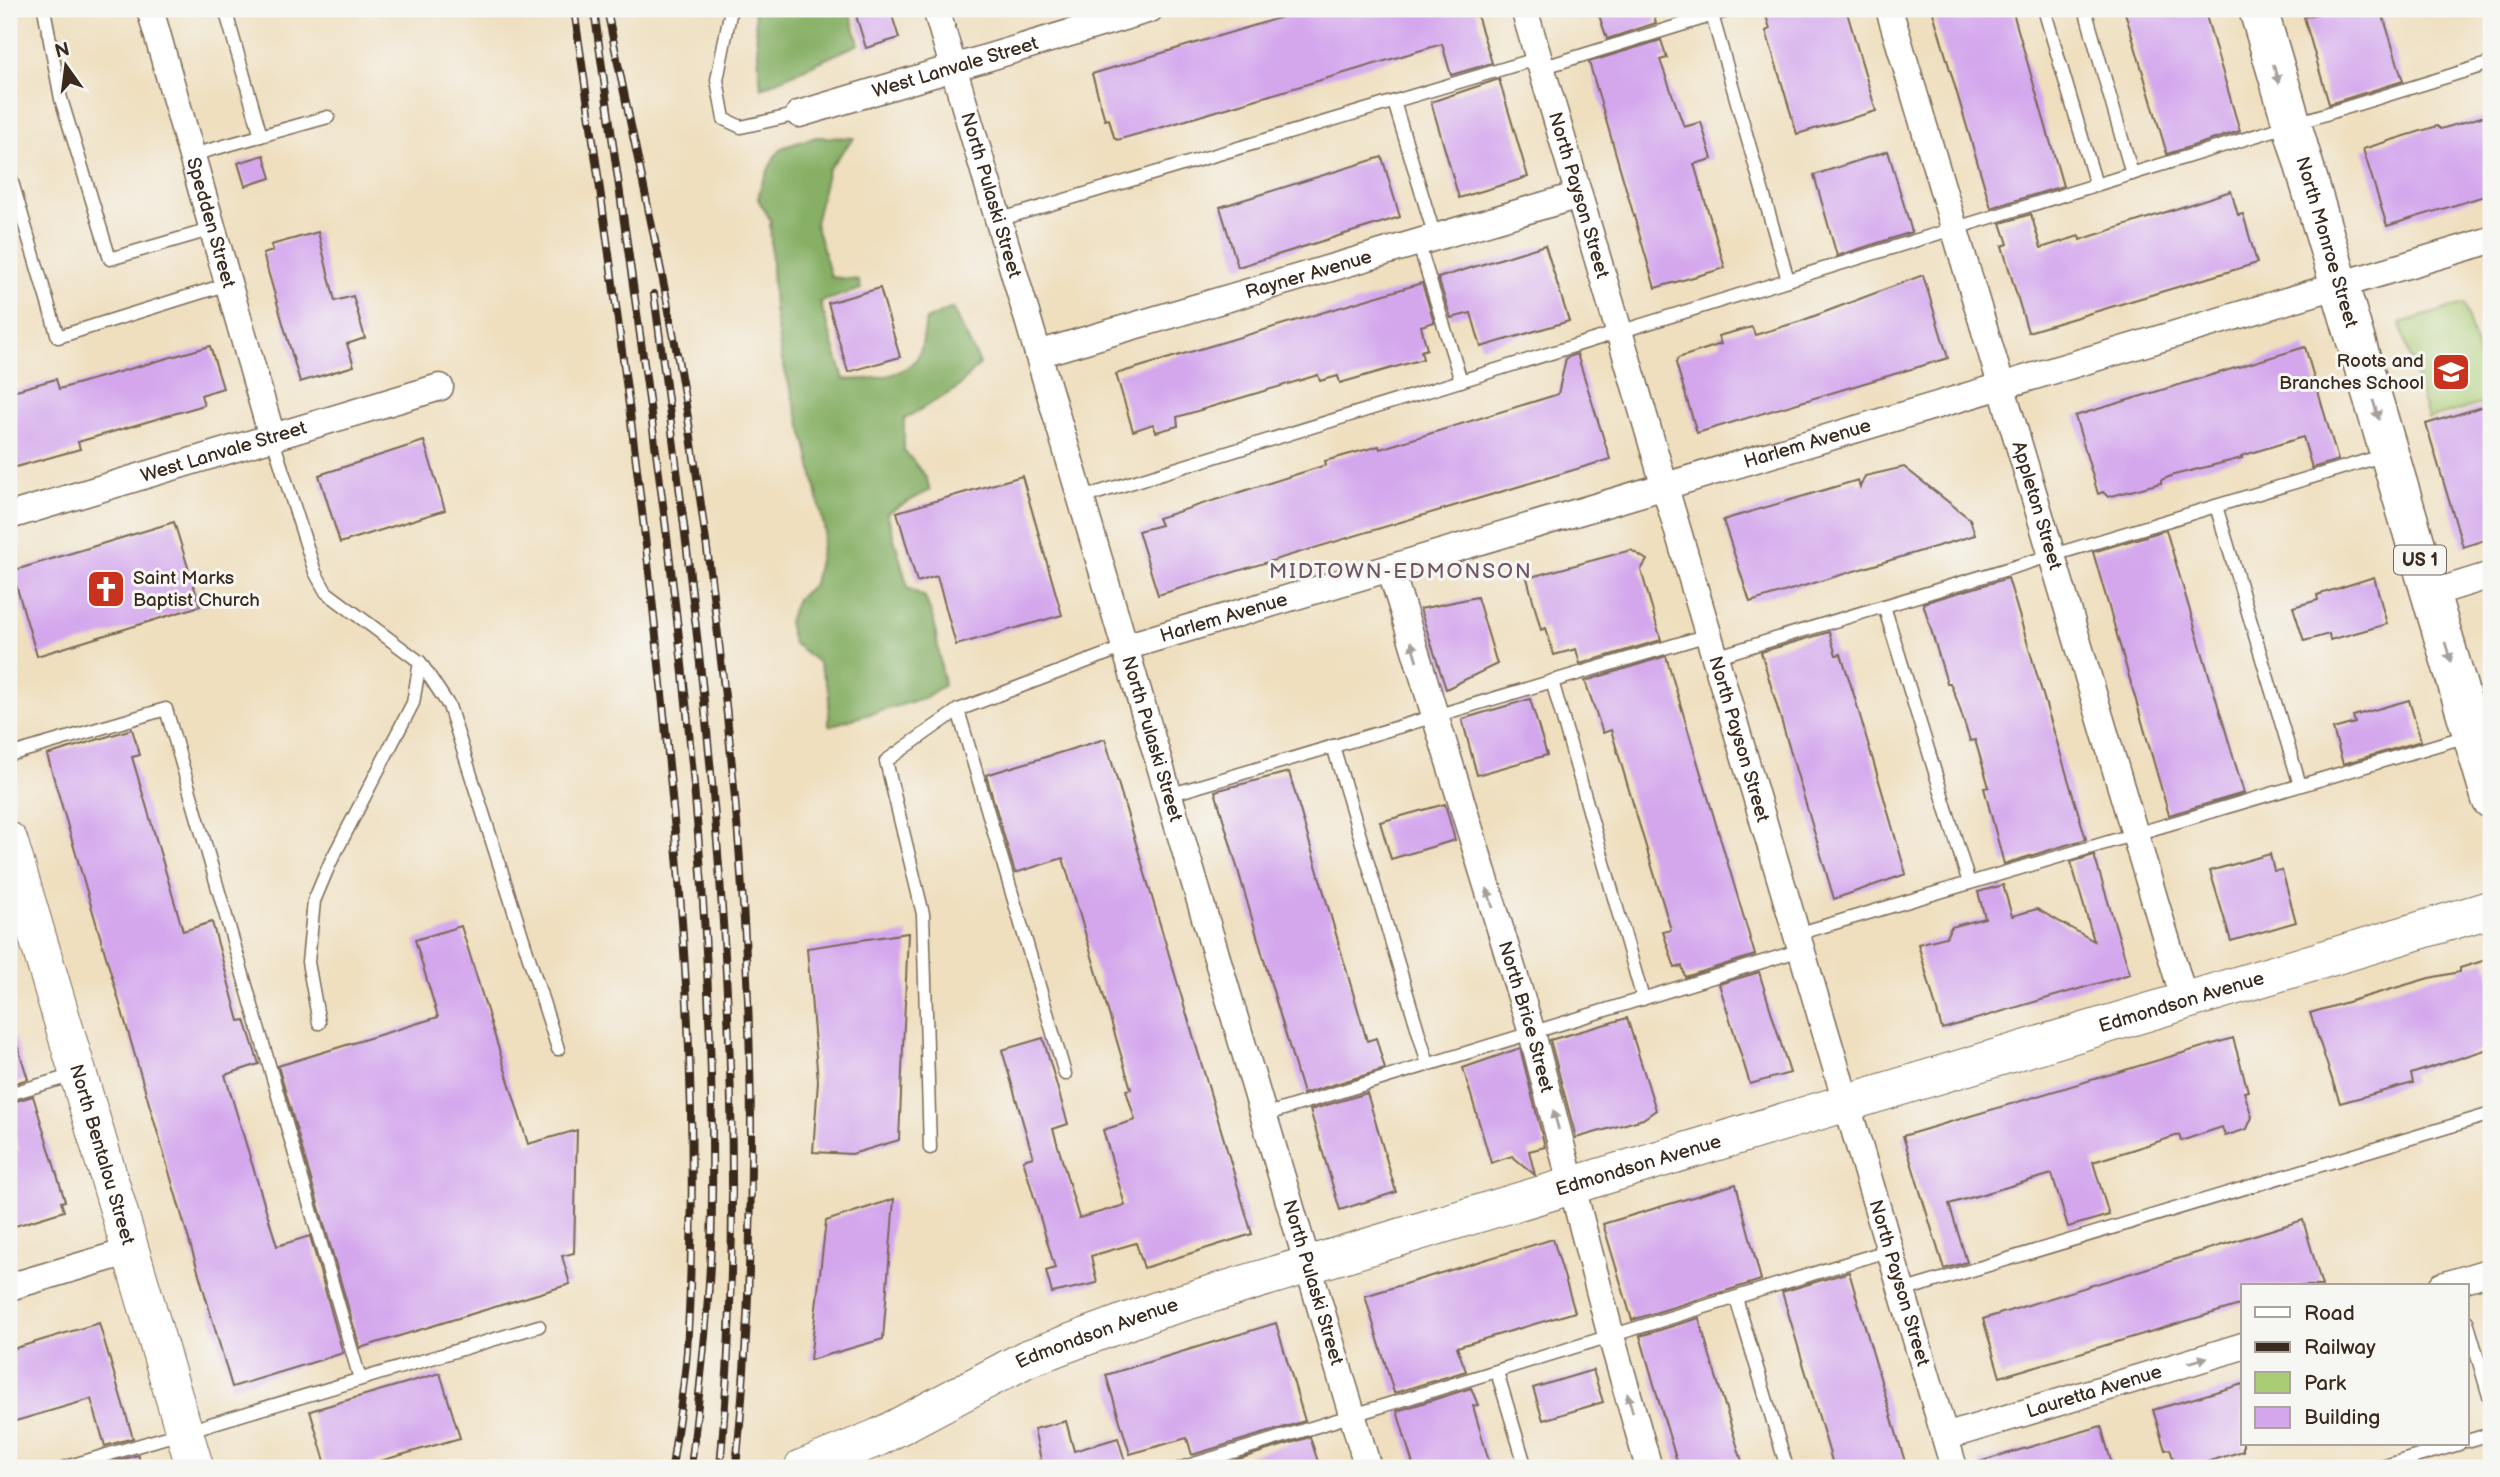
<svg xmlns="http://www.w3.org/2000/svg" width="2500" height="1477" viewBox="0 0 2500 1477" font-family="'Balsamiq Sans',sans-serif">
<rect width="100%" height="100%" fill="#f6f6f2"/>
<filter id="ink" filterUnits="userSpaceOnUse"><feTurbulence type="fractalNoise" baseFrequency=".0143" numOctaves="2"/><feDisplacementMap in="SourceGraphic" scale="14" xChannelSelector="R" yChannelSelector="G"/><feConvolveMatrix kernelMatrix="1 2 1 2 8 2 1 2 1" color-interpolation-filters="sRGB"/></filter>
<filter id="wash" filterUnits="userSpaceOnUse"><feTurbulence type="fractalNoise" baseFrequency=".00686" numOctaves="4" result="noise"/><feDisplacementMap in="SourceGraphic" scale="28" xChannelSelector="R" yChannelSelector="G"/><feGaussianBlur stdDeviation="1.57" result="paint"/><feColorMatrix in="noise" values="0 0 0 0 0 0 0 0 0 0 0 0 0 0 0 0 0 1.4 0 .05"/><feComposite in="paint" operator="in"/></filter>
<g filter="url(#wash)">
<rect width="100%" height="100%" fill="#efdfbf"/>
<polygon fill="#aacc75" stroke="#727b4a" stroke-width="2" points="2464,304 2491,401 2428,419 2400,323"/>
<g fill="#87b066" stroke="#616d42" stroke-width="2">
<polygon points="754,9 849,9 859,44 761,88"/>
<path d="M816,137L854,138L828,169L815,223L831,277L858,280L861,289L820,302L844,379C867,381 901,378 917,358C923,350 924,330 926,320L952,308L980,364L956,389L904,419V450L925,476L930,490L887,513L908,588L925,597L934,622L944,685L924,698L829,726V692L819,663L793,643L788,622L797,599L814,584L825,531L807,447L782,360L774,309L770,219L758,199L761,185L775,156L784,147Z"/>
</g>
<g id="blocks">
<g fill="#d4a7ed">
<polygon points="854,9 890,9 899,38 866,48"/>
<polygon points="1309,9 1475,9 1492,63 1451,75 1442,44 1156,129 1117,140 1114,137 1109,119 1105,120 1092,74"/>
<polygon points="1597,9 1652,9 1656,23 1607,39"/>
<polygon points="1764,9 1846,9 1876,111 1797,134 1766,31 1770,29"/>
<polygon points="1932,9 2012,9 2063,186 1991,208"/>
<polygon points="2124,9 2204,9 2240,131 2167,154"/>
<polygon points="2336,9 2381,9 2403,81 2329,104 2304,17"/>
<polygon points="1661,40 1667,58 1660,60 1684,127 1701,122 1712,159 1694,164 1725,268 1655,288 1589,62"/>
<polygon points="1499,79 1528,177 1459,198 1431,102"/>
<polygon points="2491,114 2491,194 2387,226 2363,149 2437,126 2441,129"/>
<polygon points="1888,151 1912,232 1837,256 1814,175"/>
<polygon points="264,155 271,178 245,186 238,163"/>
<polygon points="1382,157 1400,217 1238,267 1220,207"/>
<polygon points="2231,191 2238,215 2243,214 2257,263 2028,332 2002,246 2008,244 2001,223 2031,214 2041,248 2079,236 2080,240"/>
<polygon points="318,232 335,301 353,296 365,338 347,344 354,366 300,382 263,254 273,251 271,245"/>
<polygon points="1545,245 1569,321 1481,347 1471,313 1451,318 1438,278"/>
<polygon points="1923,275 1948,358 1697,433 1676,363 1678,358 1721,344 1718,336 1752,327 1755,335 1801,321"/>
<polygon points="1422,283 1434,322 1421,326 1427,349 1421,351 1423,359 1340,383 1338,376 1320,381 1318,375 1177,417 1178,426 1156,432 1153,424 1133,431 1116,374"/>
<polygon points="880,288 900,357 848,372 828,303"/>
<polygon points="210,346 223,388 201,395 204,405 78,442 80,449 9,469 9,392 56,379 59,389"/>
<polygon points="2305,347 2338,460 2312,468 2303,437 2241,456 2242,458 2174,475 2161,480 2161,483 2108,497 2103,492 2098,494 2075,416"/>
<polygon points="1577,354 1610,459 1158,595 1138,531 1161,525 1158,518 1326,465 1325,461 1379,446 1380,449 1552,396 1558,394 1566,358"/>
<polygon points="2491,404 2491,538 2463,547 2426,424"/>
<polygon points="424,441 445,510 340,543 319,475"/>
<polygon points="1904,467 1970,519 1975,535 1750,602 1723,520 1858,480 1860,487 1865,476"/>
<polygon points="1022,476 1062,615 956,645 937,576 917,582 897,512"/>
<polygon points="174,522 200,606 37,656 12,571"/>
<polygon points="2166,530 2244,793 2169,815 2093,552"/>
<polygon points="1631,550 1647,560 1641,570 1661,640 1580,664 1576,649 1554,655 1546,628 1541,630 1527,578"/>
<polygon points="2374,577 2387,624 2330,640 2329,634 2304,641 2293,607 2318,600 2317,595"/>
<polygon points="2008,578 2086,839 2004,864 1984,788 1989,787 1975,740 1970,741 1957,700 1950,683 1947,683 1923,603"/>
<polygon points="1477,597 1497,664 1446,689 1420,609"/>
<polygon points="1829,632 1836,655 1841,654 1854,695 1906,874 1834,899 1761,652"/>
<polygon points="1666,656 1755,955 1685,977 1682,966 1675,968 1663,932 1671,930 1611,730 1603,733 1585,681"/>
<polygon points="1530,699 1547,755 1477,775 1462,719"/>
<polygon points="2409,700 2421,741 2343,764 2333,729 2355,723 2353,716"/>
<polygon points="132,729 140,755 132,757 183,931 212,922 239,1021 245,1020 259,1064 225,1075 277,1246 310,1236 343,1353 232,1387 47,755"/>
<polygon points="1105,739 1252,1234 1144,1268 1136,1243 1091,1256 1097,1283 1052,1293 1046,1271 1055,1268 1023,1160 1033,1157 1002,1050 1043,1038 1068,1124 1053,1129 1079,1218 1125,1205 1103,1130 1135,1120 1126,1090 1131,1089 1063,858 1015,873 986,775"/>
<polygon points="1289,772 1367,1041 1376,1038 1385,1069 1303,1094 1215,791"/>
<polygon points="1445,804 1455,840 1391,859 1380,822"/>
<polygon points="2270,854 2274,871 2282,870 2296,922 2231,941 2210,871"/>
<polygon points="2094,855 2130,974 1942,1029 1918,944 1946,937 1951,927 1985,918 1978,892 2003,885 2012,916 2037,909 2094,941 2071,862"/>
<polygon points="461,926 528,1144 577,1130 574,1253 562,1256 570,1284 360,1348 278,1066 438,1017 415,940"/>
<polygon points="908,933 899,1140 852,1154 813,1152 818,1081 807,948"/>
<polygon points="2486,960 2491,975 2491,1048 2411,1074 2413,1083 2340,1103 2310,1013 2429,978 2460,972 2460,968"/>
<polygon points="1759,972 1790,1073 1750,1084 1719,984"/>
<polygon points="1627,1018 1656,1110 1643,1119 1576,1138 1550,1040"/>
<polygon points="15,1038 28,1079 9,1085 9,1039"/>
<polygon points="2233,1038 2248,1091 2244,1092 2252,1117 2247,1129 2225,1136 2222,1127 2181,1141 2179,1135 2093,1162 2109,1215 2068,1227 2052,1174 1949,1204 1967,1262 1944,1269 1903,1136"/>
<polygon points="1520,1048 1545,1147 1529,1151 1535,1175 1512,1156 1491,1163 1463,1068"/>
<polygon points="1367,1093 1396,1192 1340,1210 1310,1110"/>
<polygon points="33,1096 65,1201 61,1202 64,1211 9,1228 9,1154 19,1151 9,1116 9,1103"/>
<polygon points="1736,1184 1761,1280 1632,1320 1603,1224"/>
<polygon points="894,1199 883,1339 810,1360 826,1221"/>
<polygon points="2303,1220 2322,1286 2243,1286 2243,1304 2000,1377 1983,1319"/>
<polygon points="1553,1239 1575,1312 1457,1347 1466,1371 1394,1393 1365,1296"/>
<polygon points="1849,1272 1898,1439 1907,1468 1834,1468 1782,1292"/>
<polygon points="1699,1318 1714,1370 1744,1468 1679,1468 1665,1422 1640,1336"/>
<polygon points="99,1323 133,1438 105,1446 91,1399 9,1423 9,1350"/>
<polygon points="1276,1323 1305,1421 1192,1455 1187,1438 1130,1454 1106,1375"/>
<polygon points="1593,1370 1603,1402 1543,1420 1533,1388"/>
<polygon points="440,1373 460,1438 356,1468 327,1468 310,1411"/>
<polygon points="2243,1384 2243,1451 2187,1468 2176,1468 2170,1449 2165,1450 2153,1410"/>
<polygon points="1471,1388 1478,1405 1473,1406 1491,1468 1414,1468 1397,1411"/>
<polygon points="1066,1421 1074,1451 1118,1438 1127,1468 1039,1468 1038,1461 1041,1460 1034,1429"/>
<polygon points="2101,1426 2113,1468 1980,1468 1979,1462"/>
<polygon points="1310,1437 1320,1468 1210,1468"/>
<polygon points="138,1455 142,1468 116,1468 114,1462"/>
</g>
</g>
</g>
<g filter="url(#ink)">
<use href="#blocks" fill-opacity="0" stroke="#7a6956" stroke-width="2"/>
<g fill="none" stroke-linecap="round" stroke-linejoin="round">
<defs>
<g id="lane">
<polyline points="44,9 61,99 110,259 213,229"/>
<polyline points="225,9 261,136"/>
<polyline points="731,9 717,80 724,119 741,127 799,114"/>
<polyline points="2044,9 2096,185"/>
<polyline points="2085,9 2132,174"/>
<polyline points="1712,15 1788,280"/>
<polyline points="1541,68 1733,9"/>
<polyline points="1394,102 1435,237"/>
<polyline points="192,155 328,117"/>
<polyline points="9,172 58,337 228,284"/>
<polyline points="998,220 1539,58"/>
<polyline points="1418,242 1461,381"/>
<polyline points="272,437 315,572 326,592 420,662 449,706 558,1049"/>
<polyline points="1081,498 2491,63"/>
<polyline points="2216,506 2300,785"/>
<polyline points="1884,606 1969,883"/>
<polyline points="1715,657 2385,455"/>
<polyline points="1552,681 1643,999"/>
<polyline points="958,710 1065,1074"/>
<polyline points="1333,746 1428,1064"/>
<polyline points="9,755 166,709 360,1379"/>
<polyline points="1169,795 1708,635"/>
<polyline points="1797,934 2491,729"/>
<polyline points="319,1023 308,962 314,901 330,863 413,703 420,662"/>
<polyline points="9,1094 74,1075"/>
<polyline points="1264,1115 1801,950"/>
<polyline points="930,1148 923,914 886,761 958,710 1125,647"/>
<polyline points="1902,1291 2491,1114"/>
<polyline points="1736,1298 1787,1468"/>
<polyline points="2467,1321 2491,1403"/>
<polyline points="1497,1372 1526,1468"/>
<polyline points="2467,1441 2491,1434"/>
<polyline points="63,1468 539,1326"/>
<polyline points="1181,1468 1890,1250"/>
<polyline points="2378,1468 2459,1444"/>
</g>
<g id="street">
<path id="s1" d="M150,9L272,437"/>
<path id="s2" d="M936,9L1368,1468"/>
<path id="s3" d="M1524,9L1954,1468"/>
<path id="s4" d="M1889,9L2185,1002"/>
<path id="s5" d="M799,114L1150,9"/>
<path id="s6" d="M1038,354L1579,195"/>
<path id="s7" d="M9,516L440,387"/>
<path id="s8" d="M1390,568L1532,1033L1611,1336L1649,1468"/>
<polyline points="2430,594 2491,575"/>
<path id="s9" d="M1125,647L2491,240"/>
<polyline points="2442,1286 2491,1271"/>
<polyline points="9,1287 131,1251"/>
<path id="s10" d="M1945,1437L2243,1346"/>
</g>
<g id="secondary">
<path id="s11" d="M9,841L195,1468"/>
<path id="s12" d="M803,1468L879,1437L1026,1359L1158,1310L2491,909"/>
</g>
<g id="primary">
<path id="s13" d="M2258,9L2491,799"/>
</g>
</defs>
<use href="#lane" stroke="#7a6956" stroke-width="15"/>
<use href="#street" stroke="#7a6956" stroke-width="29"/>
<use href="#secondary" stroke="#7a6956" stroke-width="39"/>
<use href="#primary" stroke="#7a6956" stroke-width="41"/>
<use href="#lane" stroke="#fff" stroke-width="12"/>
<use href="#street" stroke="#fff" stroke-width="26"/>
<use href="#secondary" stroke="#fff" stroke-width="37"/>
<use href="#primary" stroke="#fff" stroke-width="38"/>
<defs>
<g id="rail">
<path d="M574,9C608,240 640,471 663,704C685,919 700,1134 687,1351C684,1390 677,1429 672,1468"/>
<path d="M594,9C648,402 716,798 712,1196C712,1287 701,1378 691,1468"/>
<path d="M607,9C635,151 669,294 691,437C743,777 770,1125 736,1468"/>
<path d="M654,294C706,683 756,1075 720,1468"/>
</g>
</defs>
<use href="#rail" stroke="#3b2a1e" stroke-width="8"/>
<use href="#rail" stroke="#f6f6f2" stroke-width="5" stroke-dasharray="16" stroke-linecap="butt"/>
</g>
<defs><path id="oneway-solid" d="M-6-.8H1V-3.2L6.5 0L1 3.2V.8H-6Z" transform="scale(1.75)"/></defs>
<g fill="#a79f9a">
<use href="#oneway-solid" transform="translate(2276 74) rotate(74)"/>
<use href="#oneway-solid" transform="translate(2376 410) rotate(73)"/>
<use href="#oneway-solid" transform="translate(1414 651) rotate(-106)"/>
<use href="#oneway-solid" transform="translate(2448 652) rotate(73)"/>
<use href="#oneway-solid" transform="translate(1490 898) rotate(-107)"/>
<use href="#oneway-solid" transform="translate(1556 1120) rotate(-105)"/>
<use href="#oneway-solid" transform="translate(2198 1360) rotate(-17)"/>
<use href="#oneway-solid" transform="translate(1630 1403) rotate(-106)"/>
</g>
</g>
<defs>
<symbol id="school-square" viewBox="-11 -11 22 22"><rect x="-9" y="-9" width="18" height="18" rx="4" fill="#c8321e" stroke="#f6f6f2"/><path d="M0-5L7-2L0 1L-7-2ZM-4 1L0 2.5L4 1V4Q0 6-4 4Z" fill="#fff"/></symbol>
<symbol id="church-square" viewBox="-11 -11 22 22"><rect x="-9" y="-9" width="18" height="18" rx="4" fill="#c8321e" stroke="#f6f6f2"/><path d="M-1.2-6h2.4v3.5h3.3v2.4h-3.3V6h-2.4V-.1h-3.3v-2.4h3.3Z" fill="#fff"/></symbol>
</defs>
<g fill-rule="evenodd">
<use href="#school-square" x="2429" y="350" width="44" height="44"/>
<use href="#church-square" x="84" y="567" width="44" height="44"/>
</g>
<g text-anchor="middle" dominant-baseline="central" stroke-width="6" stroke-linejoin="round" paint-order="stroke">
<rect fill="#f6f6f2" stroke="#73675e" stroke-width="2" x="2394" y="545.5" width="52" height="29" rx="5"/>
<g font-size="18" font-weight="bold" fill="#3b2a1e">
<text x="2420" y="560">US 1</text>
</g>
<g font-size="19" fill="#3b2a1e" stroke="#f6f6f2">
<text stroke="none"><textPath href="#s5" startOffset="163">West Lanvale Street</textPath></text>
<text stroke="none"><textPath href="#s2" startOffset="194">North Pulaski Street</textPath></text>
<text stroke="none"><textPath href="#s3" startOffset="194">North Payson Street</textPath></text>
<text stroke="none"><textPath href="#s1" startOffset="222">Spedden Street</textPath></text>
<text stroke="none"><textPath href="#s13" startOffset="243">North Monroe Street</textPath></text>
<text stroke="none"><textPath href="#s6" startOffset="282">Rayner Avenue</textPath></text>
<text stroke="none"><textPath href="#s9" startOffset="712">Harlem Avenue</textPath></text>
<text stroke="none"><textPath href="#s7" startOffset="224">West Lanvale Street</textPath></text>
<text stroke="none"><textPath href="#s4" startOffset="518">Appleton Street</textPath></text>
<text stroke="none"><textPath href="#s9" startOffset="103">Harlem Avenue</textPath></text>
<text stroke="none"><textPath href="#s2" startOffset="761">North Pulaski Street</textPath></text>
<text stroke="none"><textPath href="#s3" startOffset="761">North Payson Street</textPath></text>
<text stroke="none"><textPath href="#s12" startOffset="1458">Edmondson Avenue</textPath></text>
<text stroke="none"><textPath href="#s8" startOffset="469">North Brice Street</textPath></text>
<text stroke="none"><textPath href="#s11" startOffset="327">North Bentalou Street</textPath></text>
<text stroke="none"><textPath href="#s12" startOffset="891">Edmondson Avenue</textPath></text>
<text stroke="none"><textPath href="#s2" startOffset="1328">North Pulaski Street</textPath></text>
<text stroke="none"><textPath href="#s3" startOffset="1328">North Payson Street</textPath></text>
<text stroke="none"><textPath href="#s12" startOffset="324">Edmondson Avenue</textPath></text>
<text stroke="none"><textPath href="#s10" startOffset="156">Lauretta Avenue</textPath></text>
</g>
<g font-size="19" fill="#3b2a1e" stroke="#f6f6f2" text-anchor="end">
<text x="2424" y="361">Roots and<tspan x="2424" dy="22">Branches School</tspan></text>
<text x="133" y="578" text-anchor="start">Saint Marks<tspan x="133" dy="22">Baptist Church</tspan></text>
</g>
<g font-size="21" letter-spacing="2" fill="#715666" stroke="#f6f6f2">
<text x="1401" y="571">MIDTOWN-EDMONSON</text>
</g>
</g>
<rect width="2500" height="1477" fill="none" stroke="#f6f6f2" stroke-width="35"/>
<rect x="2241" y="1284" width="228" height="161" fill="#f6f6f2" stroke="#aba49d" stroke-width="2"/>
<rect x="2255" y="1307" width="35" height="10" fill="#ffffff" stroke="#aba49d" stroke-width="2"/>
<text x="2304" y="1320" font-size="21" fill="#3b2a1e">Road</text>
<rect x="2255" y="1342" width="35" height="10" fill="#3b2a1e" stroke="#aba49d" stroke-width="2"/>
<text x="2304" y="1354" font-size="21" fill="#3b2a1e">Railway</text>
<rect x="2255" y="1372" width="35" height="21" fill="#aacc75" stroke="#aba49d" stroke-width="2"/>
<text x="2304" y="1390" font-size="21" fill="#3b2a1e">Park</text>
<rect x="2255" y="1407" width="35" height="21" fill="#d4a7ed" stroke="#aba49d" stroke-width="2"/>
<text x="2304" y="1424" font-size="21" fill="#3b2a1e">Building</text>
<g transform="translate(66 66) rotate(346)" stroke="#f6f6f2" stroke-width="5" paint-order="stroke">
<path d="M0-5L12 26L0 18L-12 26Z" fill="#3b2a1e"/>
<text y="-10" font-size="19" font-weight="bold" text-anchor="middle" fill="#3b2a1e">N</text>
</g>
</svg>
